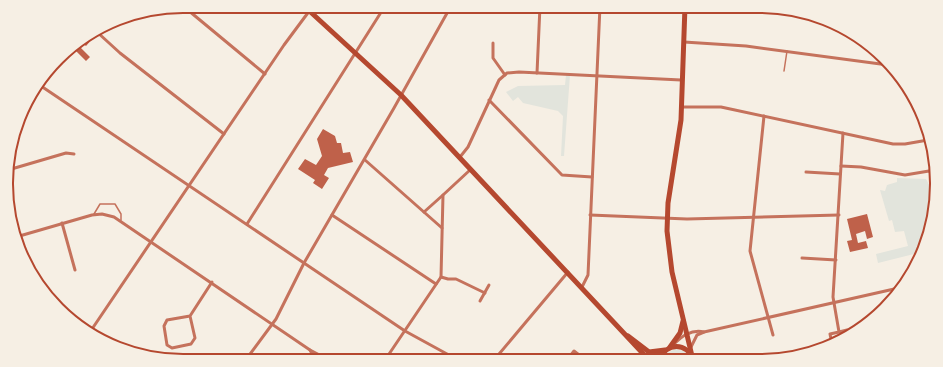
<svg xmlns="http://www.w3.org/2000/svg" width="943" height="367" viewBox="0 0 943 367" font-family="Signika,sans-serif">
<rect width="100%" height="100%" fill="#f6efe4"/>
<g fill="#e2e4dc">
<polygon points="566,75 570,75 564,156 561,156 563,116 558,111 523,103 518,97 513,101 506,92 518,86 565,85"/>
<polygon points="897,178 926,179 934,194 928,240 922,252 878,263 876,254 908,246 904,231 895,232 892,220 889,221 880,190 885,191 887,185 897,182"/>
<polygon points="675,349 684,351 690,360 663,360 667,353"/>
<polygon points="770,355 798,355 783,359 731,360"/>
</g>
<g fill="#bf614a">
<polygon points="91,36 93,38 86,46 81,42"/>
<polygon points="77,44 90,57 86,61 76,51 72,55 67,50"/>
<polygon points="323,129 335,136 337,143 341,143 343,153 350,152 353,162 328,168 324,175 329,178 322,189 313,183 315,180 298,169 305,159 316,165 322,156 317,139"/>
<polygon points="867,214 873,237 867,239 865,231 856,234 858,243 866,241 868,248 850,252 847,241 852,240 847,219"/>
</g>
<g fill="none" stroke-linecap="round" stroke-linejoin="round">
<g stroke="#c5725c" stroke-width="1.5">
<polyline points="784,71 787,51"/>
<polyline points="94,214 100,204 115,204 121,214 121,220"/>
</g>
<g stroke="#c5725c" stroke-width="3">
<polyline points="183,6 265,74"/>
<polyline points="97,32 120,53 224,134"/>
<polyline points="684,42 746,46 888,65"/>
<polyline points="493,43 493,58 505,75"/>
<polyline points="537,73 540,6"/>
<polyline points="38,84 405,331 458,360"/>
<polyline points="489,100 562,175 592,177"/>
<polyline points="681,107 721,107 893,144 905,144 928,140"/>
<polyline points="764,116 750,251 773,335"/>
<polyline points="460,157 468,147 499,80 507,73 519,72 681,80"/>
<polyline points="365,160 442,228"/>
<polyline points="841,166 861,167 905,175 929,171 933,172 936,174"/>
<polyline points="8,170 66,153 74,154"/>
<polyline points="806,172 840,174"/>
<polyline points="424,212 443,195"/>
<polyline points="332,215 436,284"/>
<polyline points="590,215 687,219 839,215"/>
<polyline points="62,223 75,270"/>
<polyline points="247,224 385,6"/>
<polyline points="16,237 92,215 102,214 114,217 310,350 331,361"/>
<polyline points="802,258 836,260"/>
<polyline points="441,277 448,279 456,279 485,293"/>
<polyline points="582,287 588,275 600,6"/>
<polyline points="480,301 489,285"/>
<polyline points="190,316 167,320 164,326 167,345 172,348 191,344 195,338 190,316 212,282"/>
<polyline points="90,332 284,45 313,6"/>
<polyline points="839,332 830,334 831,339 848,335 847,330 839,332 833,297 843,133"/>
<path d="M675,343C683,335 692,329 704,332"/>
<polyline points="691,347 697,335 704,332 903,287"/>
<polyline points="310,350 316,361"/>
<polyline points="385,360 441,277 443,195 470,170"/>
<polyline points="494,360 568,272"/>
<polyline points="567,360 574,351 583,358 581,360"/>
<polyline points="652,360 661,352"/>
<polyline points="245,361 276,319 304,263 394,108 451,6"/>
</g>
<g stroke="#b5482f" stroke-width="5">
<polyline points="304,6 401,95 649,360"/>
<polyline points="685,6 681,120 668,203 667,231 672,272 692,356"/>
<polyline points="628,336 649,352 665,350"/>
<polyline points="670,347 680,333 683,321"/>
<path d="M660,360C665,342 688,342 693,360"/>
</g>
</g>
<path d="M0 0H943V367H0ZM183 13H760A170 170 0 0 1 930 183V184A170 170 0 0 1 760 354H183A170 170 0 0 1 13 184V183A170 170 0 0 1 183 13Z" fill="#f6efe4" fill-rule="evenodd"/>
<path fill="none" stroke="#b5482f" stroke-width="2" d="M183 13H760A170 170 0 0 1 930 183V184A170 170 0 0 1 760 354H183A170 170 0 0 1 13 184V183A170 170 0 0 1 183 13Z"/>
</svg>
